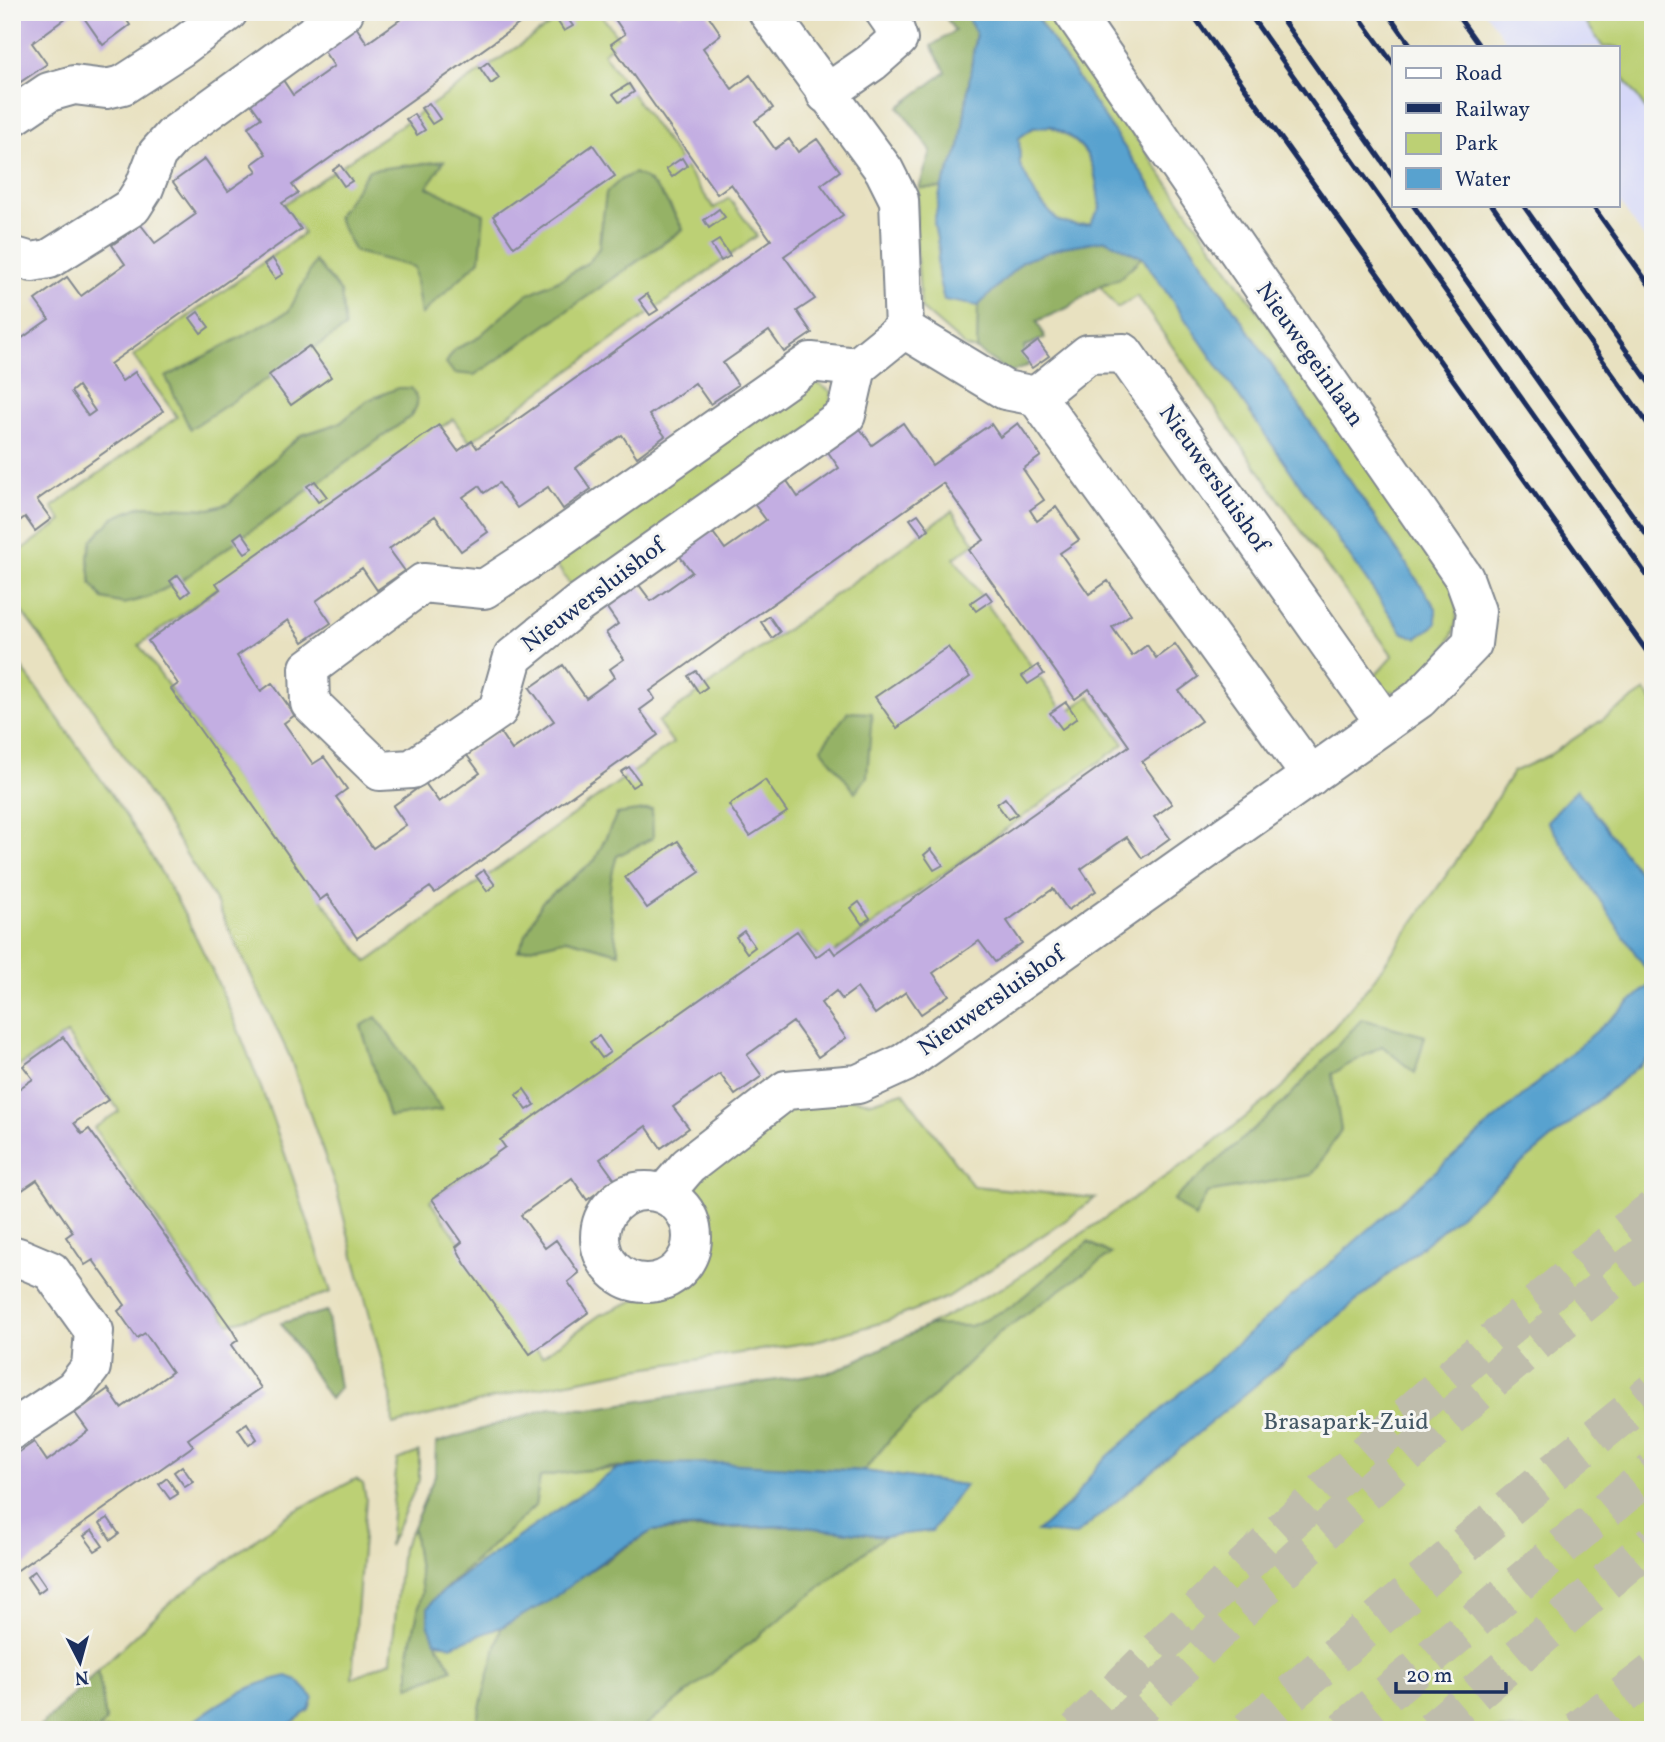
<svg xmlns="http://www.w3.org/2000/svg" width="1665" height="1742" viewBox="0 0 1665 1742" font-family="Vollkorn,serif">
<rect width="100%" height="100%" fill="#f6f6f2"/>
<filter id="ink" filterUnits="userSpaceOnUse"><feTurbulence type="fractalNoise" baseFrequency=".0143" numOctaves="2"/><feDisplacementMap in="SourceGraphic" scale="14" xChannelSelector="R" yChannelSelector="G"/><feConvolveMatrix kernelMatrix="1 2 1 2 8 2 1 2 1" color-interpolation-filters="sRGB"/></filter>
<filter id="wash" filterUnits="userSpaceOnUse"><feTurbulence type="fractalNoise" baseFrequency=".00686" numOctaves="4" result="noise"/><feDisplacementMap in="SourceGraphic" scale="28" xChannelSelector="R" yChannelSelector="G"/><feGaussianBlur stdDeviation="1.57" result="paint"/><feColorMatrix in="noise" values="0 0 0 0 0 0 0 0 0 0 0 0 0 0 0 0 0 1.4 0 .05"/><feComposite in="paint" operator="in"/></filter>
<g filter="url(#wash)">
<rect width="100%" height="100%" fill="#e8e1c0"/>
<polygon fill="#d6d8f8" points="1485,12 1653,12 1653,251 1618,200 1618,47 1510,47"/>
<g fill="#bcd074" stroke="#6c8069" stroke-width="2" fill-rule="evenodd">
<path d="M569,12H599L620,40L603,53L714,208L729,198L757,236L470,442L453,419L139,645L367,962L673,743L658,722L952,511L975,543L954,558L1065,713L1090,696L1124,744L821,962L801,934L430,1201L542,1356L600,1315L650,1294L663,1292L686,1278L696,1266L702,1251L700,1227L687,1198L698,1170L787,1102L852,1099L872,1102L903,1092L973,1186L1095,1198L1066,1220L948,1297L884,1322L812,1342L636,1369L522,1391L393,1425L391,1396L336,1188L289,1055L217,904L157,807L80,690L19,608L16,554L62,521L52,507L177,417L133,356L304,233L283,205ZM670,205L683,230L474,375L447,363L455,349L475,340L563,278L590,261L599,248L601,220ZM368,400L410,417L182,580L149,597L103,599L91,583L88,556L141,506L210,509L228,504L289,445L302,435L340,423Z"/>
<path d="M1033,12H1047L1450,583C1453,591 1457,601 1457,610C1458,648 1425,670 1400,693L1385,690L1371,680L1393,656L1318,555L1137,296L1117,308L1100,286L1120,278L1142,257L1403,633L1417,638L1436,624V608Z"/>
<polygon points="1579,12 1653,12 1653,120 1618,69 1618,47 1603,47"/>
<path d="M1050,126C1093,146 1094,165 1100,208L1090,224L1077,225L1058,221L1037,198L1020,165L1019,138L1033,128Z"/>
<polygon points="919,188 941,188 934,223 939,250 937,265 939,281 944,300 978,306 977,350 966,347 921,308 915,229"/>
<polygon points="807,377 832,392 828,416 577,595 552,558"/>
<path d="M12,654C62,725 115,795 159,869C237,1001 284,1148 331,1292L228,1324L94,1128L119,1111L67,1034L12,1071Z"/>
<polygon points="1645,691 1653,702 1653,1730 282,1730 309,1710 303,1688 297,1680 193,1721 183,1730 98,1730 106,1720 98,1670 167,1605 289,1514 356,1479 363,1484 366,1499 352,1678 391,1661 402,1548 413,1527 422,1592 409,1653 409,1687 451,1669 435,1641 652,1531 678,1528 796,1526 964,1485 864,1471 890,1439 881,1349 1004,1287 1207,1148 1282,1088 1369,986 1470,841 1513,772 1548,756"/>
<polygon points="419,1452 419,1480 389,1546 397,1460"/>
<polygon points="617,1469 435,1598 535,1506 540,1477 572,1471"/>
</g>
<g fill="#95b266" stroke="#587062" stroke-width="2">
<polygon points="942,12 966,12 976,32 960,147 941,188 919,188 931,151 899,107 946,72 931,46 955,31"/>
<polygon points="444,161 427,187 484,214 480,260 421,315 414,267 355,252 337,217 369,170"/>
<path d="M634,173C658,181 671,208 683,229L490,365L474,375L454,373L446,363L455,349L475,340L526,295L563,278L590,261L599,248L606,193L620,180Z"/>
<polygon points="1106,240 1142,257 1120,278 1100,286 1067,308 1037,321 1045,338 1024,347 1029,365 1010,373 977,350 978,306 1023,261 1063,247"/>
<polygon points="315,261 341,292 345,328 190,429 166,377 289,311"/>
<path d="M398,388H411C420,401 419,405 410,417L182,580L149,597L124,604L103,599L91,583L88,556L92,540L113,518L141,506L210,509L228,504L289,445L302,435L340,423L368,400Z"/>
<polygon points="848,712 872,713 867,777 855,792 821,748"/>
<path d="M652,809L653,838L617,856C604,895 610,914 619,953L567,939L518,951L542,902L595,860L617,814Z"/>
<polygon points="376,1017 442,1110 389,1117 361,1026"/>
<polygon points="1362,1019 1425,1036 1415,1073 1382,1046 1332,1074 1341,1130 1312,1175 1207,1193 1195,1218 1173,1200 1284,1102"/>
<path d="M1088,1242L1111,1254L998,1334L890,1439L864,1471C755,1465 648,1457 540,1477L535,1506L435,1598L428,1608L435,1641L452,1669L409,1687V1653L422,1592L413,1527L435,1475L436,1443L550,1408L590,1409L835,1371L929,1325L971,1326L1011,1307Z"/>
<polygon points="327,1311 339,1388 330,1399 281,1323"/>
<polygon points="796,1526 885,1536 640,1730 474,1730 501,1628 652,1531"/>
<polygon points="98,1670 106,1721 98,1730 37,1730"/>
</g>
<g fill="#58a2cf" stroke="#3a6896" stroke-width="2" fill-rule="evenodd">
<path d="M964,12H1033L1436,608V624L1417,638L1403,633L1142,257L1106,240L1063,247L1023,261L978,306L944,300L939,281L937,265L939,250L934,223L941,188L960,147L976,33ZM1050,126C1093,145 1095,166 1100,208L1090,224L1077,225L1058,221L1037,198L1020,165L1019,138L1033,128Z"/>
<polygon points="1577,789 1653,891 1653,980 1547,821"/>
<polygon points="1653,982 1653,1054 1076,1535 1037,1532 1072,1501 1099,1464"/>
<polygon points="723,1463 864,1471 965,1485 932,1531 885,1536 796,1526 678,1528 652,1531 605,1559 548,1602 501,1627 451,1646 435,1641 428,1623 428,1608 435,1598 470,1570 617,1469 654,1464"/>
<path d="M287,1676L297,1680L313,1697L309,1710L282,1730H183C214,1704 248,1684 287,1676Z"/>
</g>
<g id="blocks">
<g fill="#c3aee2" fill-rule="evenodd">
<polygon points="12,12 74,12 32,43 47,64 19,83 12,73"/>
<polygon points="80,12 121,12 130,25 103,45"/>
<path d="M407,12H536L292,185L298,193L282,203L301,229L110,364L122,381L135,372L163,411L37,500L51,519L35,531L25,517L14,525L12,339L15,343L49,319L35,300L67,277L81,296L125,264L112,245L141,225L155,243L196,214L173,182L205,159L228,191L257,171L252,164L266,154L248,127L261,118L246,97L279,74L293,95L334,66L321,47L354,24L367,43L408,14ZM78,386L95,411L88,416L71,392Z"/>
<polygon points="559,12 563,12 573,26 564,31 554,16"/>
<polygon points="610,12 678,12 680,15 684,12 706,12 721,34 703,48 732,89 750,75 773,108 755,121 775,149 789,139 798,152 817,139 840,171 821,185 843,215 784,256 815,299 797,311 812,333 784,352 769,331 723,363 738,385 710,404 695,383 649,415 665,436 637,457 622,435 591,456 576,468 591,489 563,509 548,487 517,508 499,483 484,493 479,486 463,497 488,532 461,551 435,516 389,549 405,571 377,590 362,568 316,601 331,623 303,642 288,620 237,656 261,691 272,683 295,715 284,723 313,764 324,757 347,789 336,797 373,848 406,825 393,806 425,783 439,802 480,773 466,754 499,731 512,750 554,721 530,688 563,665 586,698 615,677 610,669 624,659 606,633 618,624 604,604 636,581 651,601 692,572 678,554 711,530 725,549 766,520 752,501 785,478 798,497 839,468 826,449 858,426 872,445 903,423 932,465 991,424 1000,437 1018,423 1041,456 1023,469 1044,500 1030,510 1037,521 1056,507 1079,540 1060,553 1089,594 1108,581 1131,614 1112,627 1132,656 1147,645 1156,658 1175,644 1198,677 1179,691 1201,721 1142,762 1172,804 1154,817 1170,838 1142,858 1127,837 1081,869 1096,891 1068,910 1053,889 1007,921 1022,943 995,962 979,941 933,973 949,995 921,1014 906,992 875,1014 857,988 842,999 836,991 821,1003 846,1038 818,1057 793,1022 747,1055 762,1076 735,1095 720,1074 673,1107 689,1128 661,1148 646,1126 600,1159 615,1180 587,1200 572,1178 521,1215 545,1248 556,1240 579,1273 568,1282 589,1312 530,1354 465,1264 456,1247 462,1242 432,1199 505,1147 500,1140 797,931 816,957 830,947 835,954 1129,746 1089,689 1075,699 1001,595 969,550 984,540 943,483 650,691 655,699 640,710 658,735 435,893 430,887 357,938 327,895 320,900 171,689 178,684 148,641 220,589 216,583 439,425 458,451 472,441 477,448 771,240 731,184 717,194 611,44 625,34"/>
<polygon points="488,62 499,78 491,84 480,68"/>
<polygon points="629,84 634,92 619,102 613,94"/>
<polygon points="429,103 440,119 432,124 421,108"/>
<polygon points="414,114 425,130 417,135 406,119"/>
<polygon points="593,145 615,176 514,247 493,216"/>
<polygon points="682,158 687,166 672,177 666,169"/>
<polygon points="340,165 352,181 344,186 333,170"/>
<polygon points="719,209 725,217 709,228 704,220"/>
<polygon points="719,240 730,256 721,261 711,245"/>
<polygon points="272,258 283,274 275,279 264,264"/>
<polygon points="647,294 658,310 650,315 639,300"/>
<polygon points="198,312 209,327 201,333 190,318"/>
<polygon points="1038,341 1049,356 1032,368 1021,354"/>
<polygon points="309,346 331,377 291,405 269,375"/>
<polygon points="315,481 327,497 318,502 307,486"/>
<polygon points="918,514 929,529 922,535 910,519"/>
<polygon points="242,532 253,548 245,553 234,538"/>
<polygon points="178,575 190,591 182,597 170,581"/>
<polygon points="986,592 992,600 976,611 970,603"/>
<polygon points="769,616 780,632 772,638 761,622"/>
<polygon points="948,647 970,677 897,728 875,697"/>
<polygon points="1038,665 1044,674 1028,684 1022,676"/>
<polygon points="696,671 707,687 699,693 688,676"/>
<polygon points="1066,702 1077,718 1062,729 1050,713"/>
<polygon points="629,767 640,782 632,787 621,772"/>
<polygon points="765,780 787,812 750,836 729,805"/>
<polygon points="1005,798 1017,814 1008,819 997,804"/>
<polygon points="678,841 700,872 647,908 625,877"/>
<polygon points="931,849 943,865 934,870 924,855"/>
<polygon points="484,870 495,885 487,891 476,876"/>
<polygon points="859,902 870,918 862,924 851,908"/>
<polygon points="744,931 755,947 747,953 736,937"/>
<polygon points="599,1036 610,1052 602,1058 590,1042"/>
<polygon points="63,1037 108,1100 74,1123 82,1134 89,1129 231,1328 238,1340 231,1345 261,1388 188,1439 193,1446 12,1574 12,1486 15,1484 12,1480 12,1457 34,1442 47,1461 88,1431 75,1413 108,1389 121,1408 172,1372 145,1333 137,1338 118,1311 125,1305 93,1260 85,1265 66,1237 73,1232 37,1180 12,1197 12,1084 17,1090 33,1079 23,1066"/>
<polygon points="524,1089 535,1105 527,1110 516,1095"/>
<polygon points="247,1423 257,1439 249,1445 238,1429"/>
<polygon points="182,1466 193,1482 185,1487 174,1472"/>
<polygon points="167,1478 178,1494 170,1499 159,1484"/>
<polygon points="108,1518 119,1534 111,1540 100,1523"/>
<polygon points="92,1530 103,1546 95,1551 84,1536"/>
<polygon points="35,1571 46,1587 38,1593 27,1577"/>
</g>
</g>
</g>
<g filter="url(#ink)">
<use href="#blocks" fill-opacity="0" stroke="#82888f" stroke-width="2"/>
<g fill="none" stroke-linecap="round" stroke-linejoin="round">
<g stroke="#bfbdac" stroke-width="38" stroke-dasharray="38 19" stroke-linecap="butt">
<path d="M1077,1730C1259,1546 1450,1369 1653,1209"/>
<path d="M1117,1730C1289,1562 1464,1396 1653,1248"/>
<polyline points="1248,1730 1489,1524 1653,1391"/>
<polyline points="1344,1730 1653,1471"/>
<polyline points="1432,1730 1653,1542"/>
<polyline points="1578,1730 1653,1672"/>
</g>
<defs>
<g id="minor">
<polyline points="768,12 884,170 899,200 904,329"/>
<polyline points="826,94 872,62 898,39 892,22 885,12"/>
<polyline points="12,117 49,92 74,85 106,89 123,85 180,48 228,12"/>
<polyline points="12,256 32,262 49,259 132,207 144,188 157,154 173,136 344,12"/>
<polyline points="857,367 811,362 539,553 484,589 423,583 309,668 310,703 380,771 412,769 498,710 513,657 577,605 846,415 857,367 904,329 1005,390 1036,396 1311,776"/>
<polyline points="1036,396 1088,354 1124,353 1385,723"/>
<circle cx="646" cy="1237" r="46"/>
<polyline points="664,1194 688,1166 786,1090 858,1084 904,1063 1419,699 1472,644 1476,611 1464,578 1073,12"/>
<polyline points="12,1261 18,1257 51,1271 94,1331 91,1367 74,1389 12,1430"/>
</g>
</defs>
<use href="#minor" stroke="#82888f" stroke-width="42"/>
<use href="#minor" stroke="#fff" stroke-width="38"/>
<g stroke="#1b2f5e" stroke-width="5">
<polyline points="1191,12 1653,660"/>
<polyline points="1248,12 1653,584"/>
<polyline points="1277,12 1394,178"/>
<polyline points="1356,12 1394,65"/>
<polyline points="1387,12 1412,47"/>
<polyline points="1455,12 1480,47"/>
<polyline points="1413,205 1653,544"/>
<polyline points="1492,205 1653,431"/>
<polyline points="1523,205 1653,388"/>
<polyline points="1592,205 1653,290"/>
</g>
</g>
</g>
<g text-anchor="middle" dominant-baseline="central" stroke-width="6" stroke-linejoin="round" paint-order="stroke">
<g font-size="24" fill="#1b2f5e" stroke="#f6f6f2">
<text transform="translate(1309 355) rotate(55)">Nieuwegeinlaan</text>
<text transform="translate(1213 479) rotate(55)">Nieuwersluishof</text>
<text transform="translate(594 596) rotate(-37)">Nieuwersluishof</text>
<text transform="translate(992 1002) rotate(-35)">Nieuwersluishof</text>
</g>
<g font-size="24" fill="#435764" stroke="#f6f6f2">
<text x="1346" y="1423">Brasapark-Zuid</text>
</g>
</g>
<rect width="1665" height="1742" fill="none" stroke="#f6f6f2" stroke-width="42"/>
<rect x="1392" y="46" width="228" height="161" fill="#f6f6f2" stroke="#9ea6b7" stroke-width="2"/>
<rect x="1406" y="68" width="35" height="10" fill="#ffffff" stroke="#9ea6b7" stroke-width="2"/>
<text x="1455" y="80" font-size="21" fill="#1b2f5e">Road</text>
<rect x="1406" y="103" width="35" height="10" fill="#1b2f5e" stroke="#9ea6b7" stroke-width="2"/>
<text x="1455" y="116" font-size="21" fill="#1b2f5e">Railway</text>
<rect x="1406" y="133" width="35" height="21" fill="#bcd074" stroke="#9ea6b7" stroke-width="2"/>
<text x="1455" y="150" font-size="21" fill="#1b2f5e">Park</text>
<rect x="1406" y="168" width="35" height="21" fill="#58a2cf" stroke="#9ea6b7" stroke-width="2"/>
<text x="1455" y="186" font-size="21" fill="#1b2f5e">Water</text>
<g transform="translate(80 1662) rotate(174)" stroke="#f6f6f2" stroke-width="5" paint-order="stroke">
<path d="M0-5L12 26L0 18L-12 26Z" fill="#1b2f5e"/>
<text y="-10" font-size="19" font-weight="bold" text-anchor="middle" fill="#1b2f5e">N</text>
</g>
<path d="M1396 1682v10h110v-10" fill="none" stroke="#1b2f5e" stroke-width="3.5"/>
<text x="1406" y="1682" font-size="21" fill="#1b2f5e" stroke="#f6f6f2" stroke-width="5" paint-order="stroke">20 m</text>
</svg>
